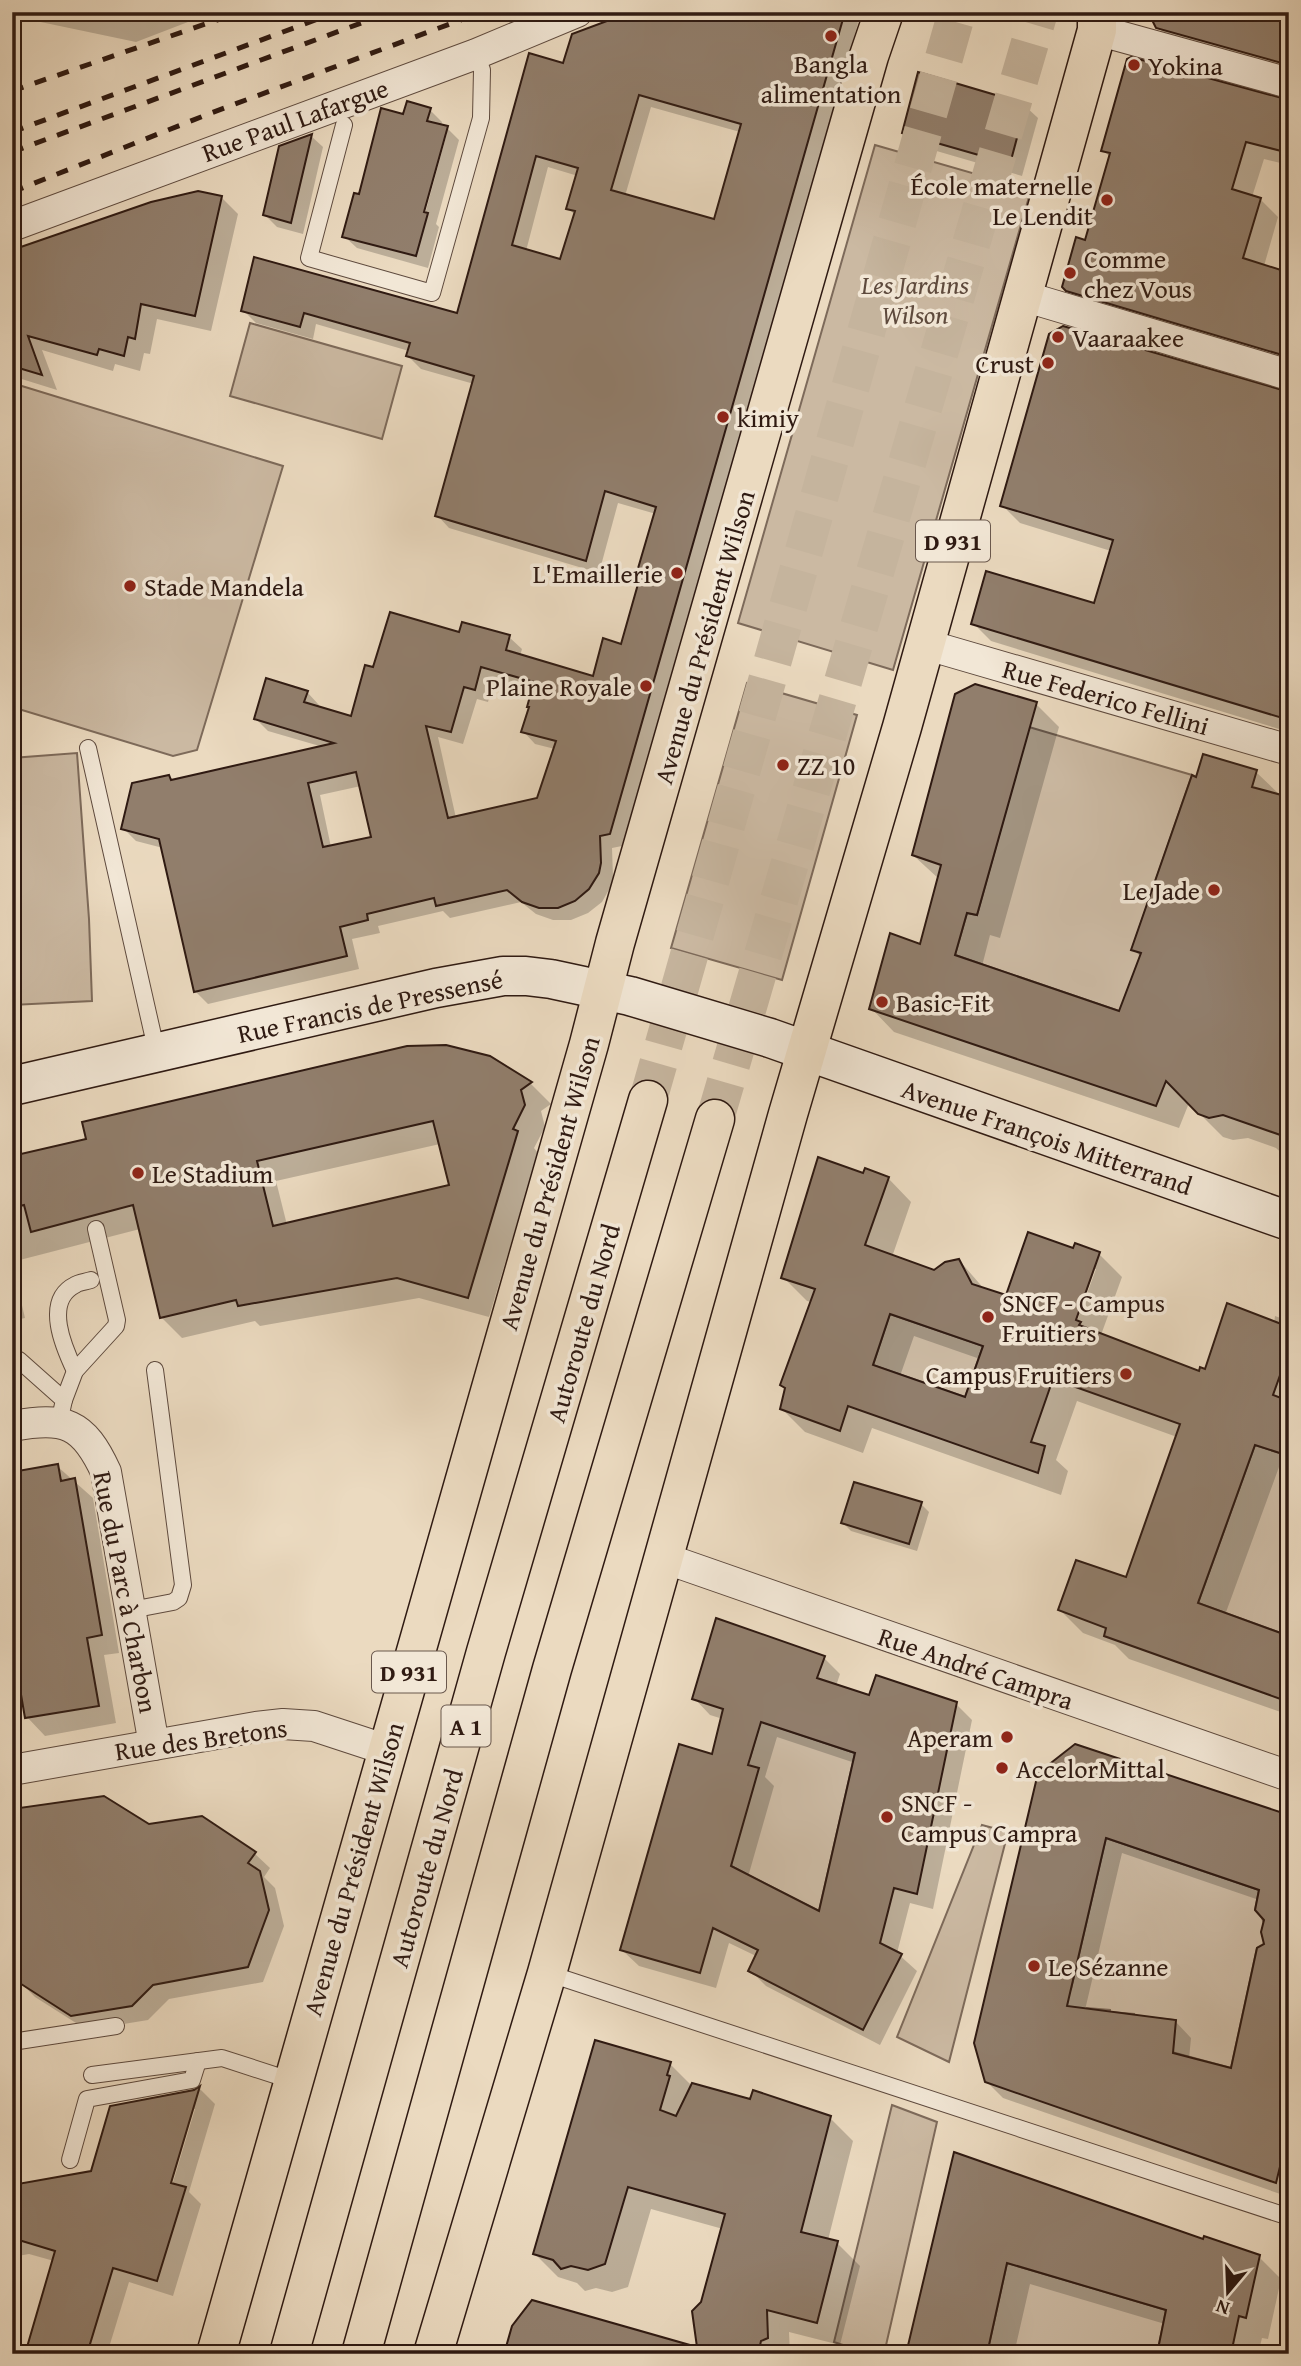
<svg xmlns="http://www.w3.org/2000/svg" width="1301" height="2366" viewBox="0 0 1301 2366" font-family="'Gentium Book Plus',serif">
<rect width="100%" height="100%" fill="#ebdac0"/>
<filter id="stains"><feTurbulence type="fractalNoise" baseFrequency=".00286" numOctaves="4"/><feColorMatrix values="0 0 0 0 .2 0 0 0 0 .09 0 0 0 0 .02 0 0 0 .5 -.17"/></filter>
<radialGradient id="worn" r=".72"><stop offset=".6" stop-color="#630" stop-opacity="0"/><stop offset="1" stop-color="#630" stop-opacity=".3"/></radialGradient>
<g fill="#cbb9a2" stroke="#7d6a5a" stroke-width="2">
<polygon points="875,145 1031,190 893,670 738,623"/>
<polygon points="250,323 402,366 382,439 230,396"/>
<polygon points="12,383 283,466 197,750 173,756 12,707"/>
<polygon points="747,683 857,715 782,980 671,948"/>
<polygon points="1029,727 1192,775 1132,949 1141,953 1172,1029 955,955 967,913 977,915"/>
<polygon points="77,753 89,919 92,1001 12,1005 12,758"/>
<polygon points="890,1314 983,1346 965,1397 873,1365"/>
<polygon points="1255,1445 1289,1456 1289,1636 1198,1603"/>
<polygon points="750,1718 855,1753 819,1911 731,1866 737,1762 750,1758 758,1730"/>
<polygon points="982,1825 1008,1832 949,2062 897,2037"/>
<polygon points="1106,1838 1259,1890 1255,1910 1262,1918 1265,1926 1262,1929 1262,1936 1270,1940 1257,1948 1231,2068 1153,2047 1175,2020 1134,2016 1134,2014 1110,2012 1110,2010 1087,2008 1082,2026 1050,1984 1071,1989"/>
<polygon points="892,2105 937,2122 884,2354 855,2354 855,2349 834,2342"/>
<polygon points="1007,2263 1166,2310 1157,2354 987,2354"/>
</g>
<g fill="#0003" fill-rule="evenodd">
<polygon points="12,12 214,12 136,42 12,16"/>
<path d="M636,12H846L849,18L852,16L850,12H852L858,23L622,846L612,848L613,877L611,886L602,902L588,913L571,920H553L536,914L521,902L450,918L443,911L378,926L380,933L352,939L359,969L208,1004L195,991L163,848L136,841L123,828L169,776L174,781L323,747L268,731L256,719L307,692L319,705L318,708L352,718L375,669L460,634L509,637L522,649L520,656L594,679L622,646L640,585L656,514L618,503L599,573L449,528L437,515L474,384L421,369L408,356L409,351L316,324L313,339L256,323L243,310L458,315L564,65ZM651,107L740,132L715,221L625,196ZM548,167L578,176L568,208L575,215L561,261L526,251ZM494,679L534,690L523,731L535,744L555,749L539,799L456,818L438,737L463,744L477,699L488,702ZM361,786L373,838L331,847L320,795Z"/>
<polygon points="1150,12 1289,12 1289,77 1176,46 1158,27"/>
<polygon points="919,74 1025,106 1038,118 1022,176 916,145 904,133"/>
<polygon points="1289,102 1289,165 1264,159 1252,197 1260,199 1278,217 1264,266 1283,272 1289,278 1289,368 1086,308 1064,286 1086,243 1110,157 1103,150"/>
<path d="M430,110L442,122L441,126L447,128L459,140L436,224L439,227L428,268L357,248L344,236L360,196L404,116ZM444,133H447L423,221L420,220Z"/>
<polygon points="311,136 323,147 303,234 277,227 265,215"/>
<polygon points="221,197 238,214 211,331 157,319 150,354 144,353 140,371 115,364 113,371 42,350 57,390 12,376 12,252"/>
<polygon points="1289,394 1289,732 991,641 973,623 1095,605 1111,551 1020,523 1002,505"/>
<polygon points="1036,704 1059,727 1000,938 990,935 982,966 1120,1013 1141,957 1133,949 1256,772 1280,795 1289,800 1289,1160 1276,1148 1248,1138 1233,1140 1223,1137 1189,1103 1179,1128 894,1032 871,1008 921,946 939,879 913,855"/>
<path d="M489,1057L531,1084L551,1104L541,1111L545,1127L534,1148L538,1153L489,1317L419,1298L260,1326L255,1321L182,1338L161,1317L140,1229L12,1262V1156L14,1158ZM440,1144L451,1187L287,1225L276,1181Z"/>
<path d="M864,1176L888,1178L911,1202L892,1257L935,1272L959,1260L985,1290L1007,1297L1074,1251L1099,1254L1122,1277L1101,1335L1200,1373L1206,1371L1274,1323L1275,1316L1289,1321V1470L1279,1467L1225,1615L1289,1638V1715L1129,1659L1115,1645L1083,1633L1060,1610L1127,1579L1177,1437L1077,1401L1056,1460L1068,1471L1061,1495L872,1428L863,1453L805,1432L782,1409L812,1302L807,1301L783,1277ZM1092,1269H1096L1074,1329L1071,1328ZM914,1336L980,1359L966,1400L900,1376Z"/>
<polygon points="12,1263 25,1318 12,1321"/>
<polygon points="57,1466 93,1498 119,1653 104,1655 116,1723 45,1736 27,1717 19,1670 12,1671 12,1474"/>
<polygon points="921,1504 929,1512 917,1551 851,1531 843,1523"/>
<path d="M824,1658L840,1674L836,1686L870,1697L956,1704L972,1720L933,1909L910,1903L897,1953L917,1971L880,2045L766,1986L750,1970L756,1956L729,1943L716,1988L639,1966L622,1950L713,1756L723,1719L710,1715L694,1698ZM777,1737L855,1763L820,1914L748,1877L774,1786L765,1777Z"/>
<path d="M1040,1774L1289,1817V2197L1003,2098L986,2081ZM1122,1853L1259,1900L1266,1919V1944L1232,2070L1189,2059L1191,2038L1175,2021L1085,2010Z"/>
<polygon points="254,1853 270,1868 264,1877 275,1888 284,1926 263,1982 169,1999 148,2020 87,2030 35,1997 19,1981"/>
<polygon points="670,2064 692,2086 752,2102 830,2118 853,2141 828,2240 837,2243 860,2266 840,2345 789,2332 790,2354 506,2354 532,2302 699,2349 702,2303 723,2229 651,2209 628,2287 612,2292 596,2288 585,2291 577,2283 558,2277 535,2254"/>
<path d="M200,2089L215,2104L189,2192L201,2204L173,2296L129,2282L107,2354H12L28,2351L54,2261L29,2254L12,2257V2187L92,2173ZM191,2109H195L170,2192L167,2191Z"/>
<polygon points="955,2155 1204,2241 1259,2257 1281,2279 1268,2339 1262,2338 1258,2354 1159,2354 1165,2324 1030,2284 1014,2354 908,2354"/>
</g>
<g fill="#917e6c" stroke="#2f1a12" stroke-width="2" fill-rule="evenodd">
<path d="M631,12H845L610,834L600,836L601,863L599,873L589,889L575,901L558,908H539L522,902L507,890L436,906L434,898L367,914L368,920L340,927L347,956L194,992L159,839L121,829L132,783L169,775L171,780L334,743L254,719L266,678L308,691L304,702L351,716L365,665L373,667L390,612L459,632L462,622L510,635L506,650L593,676L603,638L621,644L638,584L634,582L656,507L605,491L586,561L435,516L474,376L406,356L410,343L304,313L300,327L241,311L254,257L457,313L529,53L563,63L572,34ZM639,95L741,124L714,219L611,190ZM536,156L578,168L566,209L575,211L560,259L512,245ZM481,667L534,682L527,707H529L521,732L556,741L537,798L448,818L426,726L451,732L464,687L475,690ZM356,772L371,837L323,847L308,783Z"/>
<polygon points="1148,12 1269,12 1289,18 1289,65 1156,28"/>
<polygon points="1131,57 1289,100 1289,153 1246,142 1232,189 1261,198 1243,258 1284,271 1281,283 1289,285 1289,357 1066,291 1062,287 1076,237 1085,240 1110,153 1101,151 1127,59"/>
<polygon points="918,72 1026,104 1010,164 902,133"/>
<polygon points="407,101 431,108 427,121 448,126 424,212 428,213 416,256 342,237 354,193 359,194 381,108 403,114"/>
<polygon points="312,134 291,223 263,215 279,146"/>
<polygon points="198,191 222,196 195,316 141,304 135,339 128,337 124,356 99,349 97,355 28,336 42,375 12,366 12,250 151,202"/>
<polygon points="1063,326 1289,392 1289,720 971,624 986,571 1094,603 1113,540 1000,506 1049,334"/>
<polygon points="975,684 1037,702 977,915 967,913 955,955 1119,1011 1141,953 1131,950 1192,775 1196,777 1203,754 1257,770 1252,787 1289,797 1289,1138 1223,1115 1209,1118 1198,1114 1166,1081 1156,1106 869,1009 890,933 920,944 941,865 912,855 955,694"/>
<path d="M446,1045L490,1056L532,1082L521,1090L525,1105L513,1129L518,1131L468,1298L397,1278L238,1306L236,1300L160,1318L133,1205L31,1232L24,1205L12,1208V1156L86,1139L82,1122L407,1046ZM433,1121L449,1185L273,1226L257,1161Z"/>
<path d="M818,1157L863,1173L865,1168L889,1177L865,1245L934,1270L945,1262L959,1259L972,1284L1006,1295L1028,1232L1073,1248L1075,1243L1100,1252L1076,1320L1081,1322L1079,1325L1199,1371L1200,1367L1205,1369L1227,1303L1289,1327V1350L1273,1395L1289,1401V1456L1255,1445L1198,1603L1289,1636V1702L1104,1636L1106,1628L1058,1610L1076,1560L1126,1577L1180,1424L1053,1379L1031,1442L1045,1446L1038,1473L848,1406L840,1431L780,1409L785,1388L780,1385L815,1289L781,1278ZM890,1314L983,1346L965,1397L873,1365Z"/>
<polygon points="58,1464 61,1481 75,1478 102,1635 87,1638 99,1706 25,1718 12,1642 12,1599 17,1598 12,1573 12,1472"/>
<polygon points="854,1482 922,1502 909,1544 841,1523"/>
<path d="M716,1618L825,1656L817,1678L869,1695L876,1675L957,1702L917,1894L894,1888L880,1943L902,1954L863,2030L748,1971L758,1950L713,1928L700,1973L620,1950L679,1744L712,1754L723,1709L692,1699ZM761,1722L855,1753L819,1911L731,1866L759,1768L748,1765Z"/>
<path d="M1075,1744L1289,1815V2130L1276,2183L985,2082L974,2043L1038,1773ZM1106,1838L1259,1890L1255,1910L1264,1920L1261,1932L1264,1944L1257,1948L1231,2068L1173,2053L1176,2020L1067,2006Z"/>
<polygon points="104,1796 149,1824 202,1816 256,1852 248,1863 260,1871 269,1910 248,1967 153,1985 132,2006 71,2016 18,1982 12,1949 12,1809"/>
<polygon points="595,2040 671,2062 667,2075 670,2076 660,2110 676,2116 692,2083 750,2099 753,2090 831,2116 801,2232 838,2241 817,2323 767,2310 768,2338 761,2341 758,2354 698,2354 697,2348 696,2354 504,2354 512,2326 532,2300 697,2347 692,2311 701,2302 725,2214 628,2187 605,2264 588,2270 571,2266 561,2269 553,2260 533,2254"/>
<polygon points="200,2086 171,2183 186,2187 157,2281 113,2268 87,2354 25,2354 55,2251 12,2238 12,2185 91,2171 110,2106 194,2090"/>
<polygon points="954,2152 1203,2239 1204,2236 1260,2255 1246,2318 1239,2316 1231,2354 1157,2354 1166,2310 1007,2263 987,2354 906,2354"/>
</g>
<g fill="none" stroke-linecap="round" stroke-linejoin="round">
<g stroke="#c5b49d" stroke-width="38" stroke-dasharray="38 19" stroke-linecap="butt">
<polyline points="648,1100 957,12"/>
<polyline points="715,1119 1039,12"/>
</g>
<defs>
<g id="lane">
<polyline points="344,125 309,258 432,293 481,118 482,70 476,54"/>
<polyline points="88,748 157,1053"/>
<polyline points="12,1359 19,1360 64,1400 62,1409"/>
<path d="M75,1371C64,1348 43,1301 75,1285C79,1282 86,1282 91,1280"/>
<polyline points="64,1400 75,1371 116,1326 117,1320 96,1229"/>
<polyline points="131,1610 173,1602 179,1598 183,1585 155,1370"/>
<polyline points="547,1973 1289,2217"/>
<polyline points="12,2042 116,2026"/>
<polyline points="92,2075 222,2058 293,2081"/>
<polyline points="70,2160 87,2099 192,2080 198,2061"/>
</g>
<g id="street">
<polyline points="1097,30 1289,83"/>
<polyline points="12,226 476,54 577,12"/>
<polyline points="1023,296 1289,375"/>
<polyline points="924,644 1289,750"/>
<path d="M12,1426C65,1417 83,1422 106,1472L154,1745"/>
<polyline points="664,1558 1289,1776"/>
<polyline points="12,1770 256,1727 283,1724 314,1726 387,1750"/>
</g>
<polyline id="secondary" points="12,1086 436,988 503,976 526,976 551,979 630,996 770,1038 1289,1221"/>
<g id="primary">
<polyline points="216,2354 589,1044 615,943 869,56 884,12"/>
<polyline points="433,2354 547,1973 788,1114 902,727 1097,30 1097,12"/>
</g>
<g id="highway">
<polyline points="289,2354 486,1652 648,1100"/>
<polyline points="361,2354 552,1669 715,1119"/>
</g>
</defs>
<use href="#lane" stroke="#5e4a3e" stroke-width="18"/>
<use href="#street" stroke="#5e4a3e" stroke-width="32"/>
<use href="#secondary" stroke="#2f1a12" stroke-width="41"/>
<use href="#primary" stroke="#2f1a12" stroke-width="41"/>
<use href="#highway" stroke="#2f1a12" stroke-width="41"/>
<use href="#lane" stroke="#f2e7d6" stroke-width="16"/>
<use href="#street" stroke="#f2e7d6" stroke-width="30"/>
<use href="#secondary" stroke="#f2e7d6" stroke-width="38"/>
<use href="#primary" stroke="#ebdac0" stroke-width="38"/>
<use href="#highway" stroke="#ebdac0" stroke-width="38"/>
<g stroke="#2f1a12" stroke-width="5" stroke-dasharray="12 12" stroke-linecap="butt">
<polyline points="12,91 240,12"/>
<polyline points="12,132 337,12"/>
<polyline points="12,152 391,12"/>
<polyline points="12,192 211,113 482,12"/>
</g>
</g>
<g fill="#8f2418" stroke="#f2e7d6" stroke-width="2.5">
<circle cx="831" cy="36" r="7"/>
<circle cx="1134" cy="65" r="7"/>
<circle cx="1107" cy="200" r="7"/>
<circle cx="1070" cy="273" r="7"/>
<circle cx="1058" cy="337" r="7"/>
<circle cx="1048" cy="363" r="7"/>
<circle cx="723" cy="417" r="7"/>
<circle cx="677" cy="573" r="7"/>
<circle cx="130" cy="586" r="7"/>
<circle cx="646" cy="686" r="7"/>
<circle cx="783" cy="765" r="7"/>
<circle cx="1214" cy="890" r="7"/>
<circle cx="882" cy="1002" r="7"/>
<circle cx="138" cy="1173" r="7"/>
<circle cx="988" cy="1317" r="7"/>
<circle cx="1126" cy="1374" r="7"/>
<circle cx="1007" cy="1737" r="7"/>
<circle cx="1002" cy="1768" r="7"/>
<circle cx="887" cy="1817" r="7"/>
<circle cx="1034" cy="1966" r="7"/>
</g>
<g text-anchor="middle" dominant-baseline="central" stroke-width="7" stroke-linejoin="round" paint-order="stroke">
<g fill="#f2e7d6" stroke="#6a584d" stroke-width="2">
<rect x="916" y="520.5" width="74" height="41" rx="5"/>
<rect x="372" y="1651.5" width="74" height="41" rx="5"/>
<rect x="441.5" y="1705.5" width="49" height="41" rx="5"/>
</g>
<g font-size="24" font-weight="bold" fill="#2f1a12">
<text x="953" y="541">D 931</text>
<text x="409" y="1672">D 931</text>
<text x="466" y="1726">A 1</text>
</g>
<g font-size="26" fill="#2f1a12" stroke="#f2e7d6" text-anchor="start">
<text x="831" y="63" text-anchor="middle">Bangla<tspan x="831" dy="30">alimentation</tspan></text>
<text x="1148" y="65">Yokina</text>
<text x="1093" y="185" text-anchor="end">École maternelle<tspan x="1093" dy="30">Le Lendit</tspan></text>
<text x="1084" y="258">Comme<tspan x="1084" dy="30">chez Vous</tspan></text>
<text x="1072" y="337">Vaaraakee</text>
<text x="1034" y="363" text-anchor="end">Crust</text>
<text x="737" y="417">kimiy</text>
<text x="663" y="573" text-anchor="end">L'Emaillerie</text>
<text x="144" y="586">Stade Mandela</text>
<text x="632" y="686" text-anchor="end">Plaine Royale</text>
<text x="797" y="765">ZZ 10</text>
<text x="1200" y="890" text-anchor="end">Le Jade</text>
<text x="896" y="1002">Basic-Fit</text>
<text x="152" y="1173">Le Stadium</text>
<text x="1002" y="1302">SNCF - Campus<tspan x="1002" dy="30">Fruitiers</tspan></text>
<text x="1112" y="1374" text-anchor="end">Campus Fruitiers</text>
<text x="993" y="1737" text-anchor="end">Aperam</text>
<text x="1016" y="1768">AccelorMittal</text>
<text x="901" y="1802">SNCF -<tspan x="901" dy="30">Campus Campra</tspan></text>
<text x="1048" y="1966">Le Sézanne</text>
</g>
<g font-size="26" fill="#2f1a12" stroke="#f2e7d6">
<text transform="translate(295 120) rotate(-20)">Rue Paul Lafargue</text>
<text transform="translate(704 637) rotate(-74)">Avenue du Président Wilson</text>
<text transform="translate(1106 697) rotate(16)">Rue Federico Fellini</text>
<text transform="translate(370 1006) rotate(-12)">Rue Francis de Pressensé</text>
<text transform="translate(1047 1137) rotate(19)">Avenue François Mitterrand</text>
<text transform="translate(549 1183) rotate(-74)">Avenue du Président Wilson</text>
<text transform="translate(583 1323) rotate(-74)">Autoroute du Nord</text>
<text transform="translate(126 1592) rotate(79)">Rue du Parc à Charbon</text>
<text transform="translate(976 1668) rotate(19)">Rue André Campra</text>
<text transform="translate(201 1739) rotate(-8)">Rue des Bretons</text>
<text transform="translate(426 1868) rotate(-74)">Autoroute du Nord</text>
<text transform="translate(353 1869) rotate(-74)">Avenue du Président Wilson</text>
</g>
<g font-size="26" font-style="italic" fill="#5e4a3d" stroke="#f2e7d6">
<text x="915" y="284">Les Jardins<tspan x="915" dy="30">Wilson</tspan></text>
</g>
</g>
<rect width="1301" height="2366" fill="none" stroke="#ebdac0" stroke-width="42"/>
<rect x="14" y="14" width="1273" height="2338" fill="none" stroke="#2f1a12" stroke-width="3.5"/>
<rect x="21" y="21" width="1259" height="2324" fill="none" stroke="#2f1a12" stroke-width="2"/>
<g transform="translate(1228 2292) rotate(199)" stroke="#f2e7d6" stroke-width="5" paint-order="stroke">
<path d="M0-5L12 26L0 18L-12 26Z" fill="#2f1a12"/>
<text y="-10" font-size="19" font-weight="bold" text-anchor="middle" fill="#2f1a12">N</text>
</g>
<rect width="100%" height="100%" filter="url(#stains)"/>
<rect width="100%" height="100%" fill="url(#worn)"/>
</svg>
